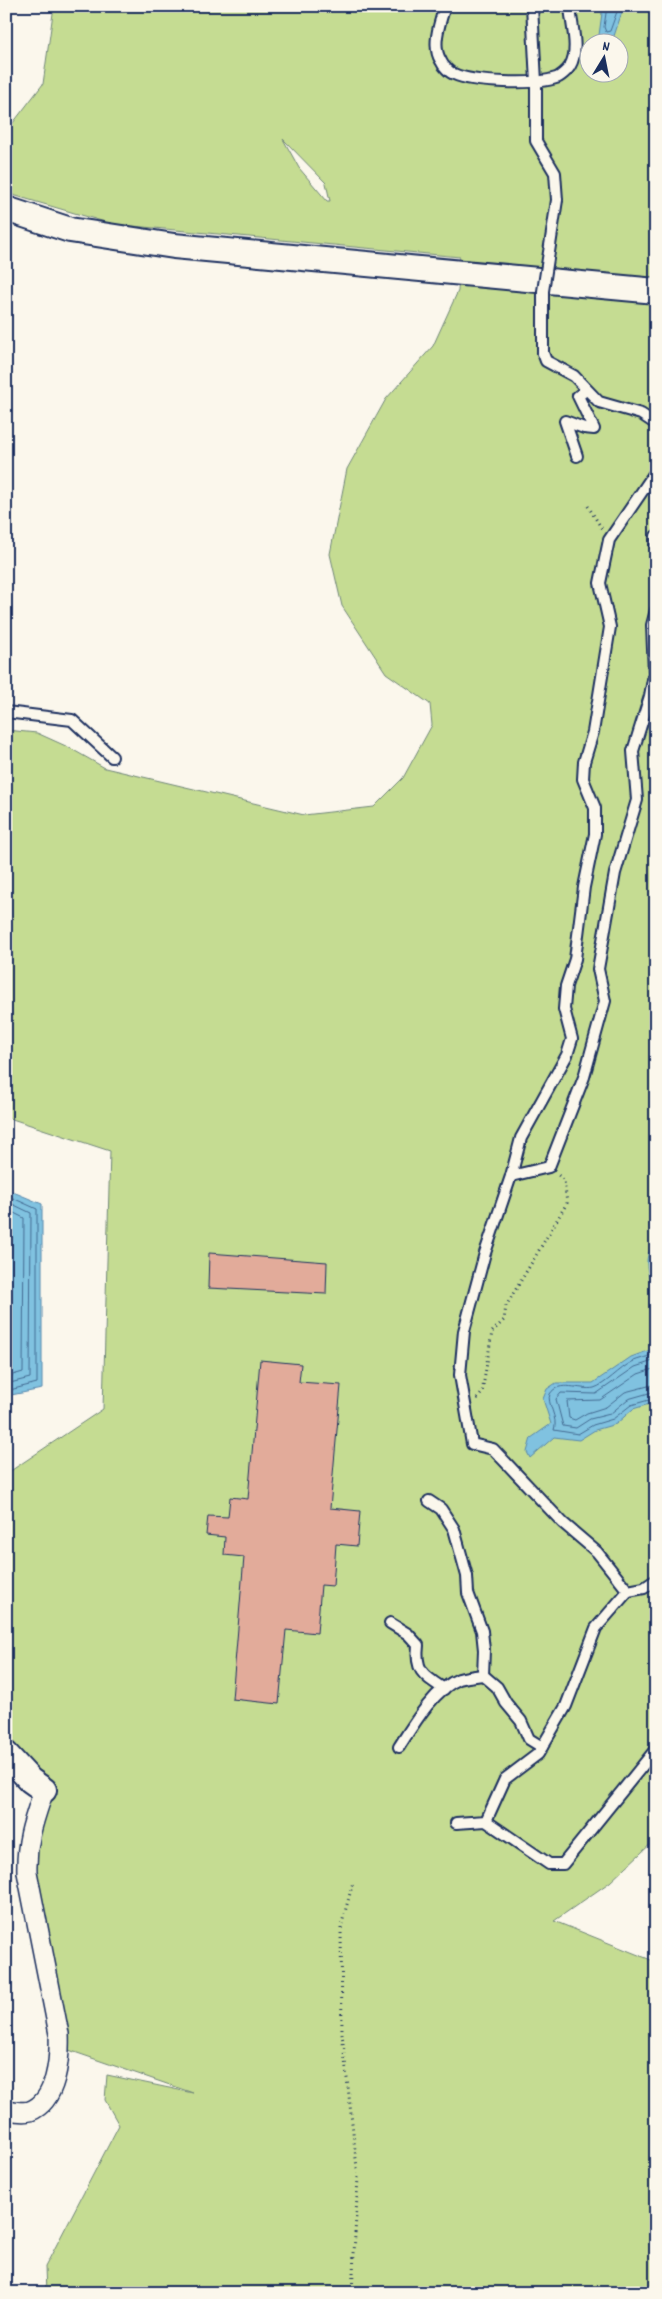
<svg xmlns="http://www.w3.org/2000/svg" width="662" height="2299" viewBox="0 0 662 2299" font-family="Dekko,sans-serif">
<rect width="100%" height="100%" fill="#fbf7ec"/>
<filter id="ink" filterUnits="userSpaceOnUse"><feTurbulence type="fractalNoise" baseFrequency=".02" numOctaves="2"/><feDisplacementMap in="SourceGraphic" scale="10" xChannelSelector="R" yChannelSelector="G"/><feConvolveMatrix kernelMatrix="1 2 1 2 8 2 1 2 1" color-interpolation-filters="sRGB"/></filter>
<g filter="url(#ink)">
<path fill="#c5dc92" stroke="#708678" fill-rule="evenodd" d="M54,6H656V1839L610,1882L554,1921L656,1962V2293H46L45,2267L119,2125L105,2100L107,2075L193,2093L60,2047L24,1876L37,1803L6,1742V1474L103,1409L110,1151L6,1117V730L37,733L68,747L105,768L304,815L374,807L403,778L432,725L430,704L386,673L342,606L330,554L347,469L386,399L433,346L458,291L460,257L112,224L6,193V132L43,84ZM590,42H620V72H590ZM283,139L326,183L330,201H327L299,168Z"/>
<g fill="#80c2e0" stroke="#5887ac">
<polygon points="603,6 624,6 614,36 605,38 599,35"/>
<polygon points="6,1189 42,1204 42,1389 6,1396 9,1382 6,1369"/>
<path d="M656,1244V1297C650,1281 639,1256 656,1244Z"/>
<polygon points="656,1342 656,1402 633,1409 616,1424 595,1430 579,1440 554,1437 530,1458 527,1452 531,1438 551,1424 543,1399 547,1389 556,1383 593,1383 631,1357 650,1350"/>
</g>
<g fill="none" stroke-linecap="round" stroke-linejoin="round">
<g stroke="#436a92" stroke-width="1">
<polyline points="607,6 604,27 606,32 610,31 619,6"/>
<polyline points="6,1195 37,1209 37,1383 6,1391"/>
<polyline points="6,1201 31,1213 30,1378 6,1384"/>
<polyline points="6,1209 24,1218 23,1372 6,1377"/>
<path d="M656,1351C650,1358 639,1358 632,1362C620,1368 605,1385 594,1388C581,1391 559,1379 550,1394C546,1403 559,1418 554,1430L578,1434L593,1425L613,1419L631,1405L656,1398"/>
<polyline points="656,1360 635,1367 596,1394 561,1393 556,1399 563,1426 576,1428 590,1419 610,1414 628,1399 656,1391"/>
<polyline points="656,1368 638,1374 600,1400 567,1401 569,1418 575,1420 587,1413 606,1407 625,1392 656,1384"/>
</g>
</g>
<g fill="#e2ab9a" stroke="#1b2f5e">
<polygon points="209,1253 327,1262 326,1294 208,1288"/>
<polygon points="260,1360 301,1364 299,1382 341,1385 330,1508 360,1511 357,1546 336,1544 333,1586 321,1585 317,1633 286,1630 279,1704 232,1699 244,1557 224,1555 225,1537 206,1535 208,1516 228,1517 230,1497 248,1499"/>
</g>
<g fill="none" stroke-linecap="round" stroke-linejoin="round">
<defs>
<g id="service">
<path d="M445,6C440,22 431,46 441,61C443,66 450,73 454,74C473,83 536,85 556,78C560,77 568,70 570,66C580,49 571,25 570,6"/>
<polyline points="532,6 536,82 536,141 555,173 557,200"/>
<polyline points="543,353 546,361 574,376 599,402 641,414 656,424"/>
<polyline points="577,456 565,421 584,428 594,429 578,396 586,390"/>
<polyline points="656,536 656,546"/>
<polyline points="6,712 72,720 112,757"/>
<polyline points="511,1176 521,1138 567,1055 572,1039 564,1009 566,986 575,959 584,887 595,834 595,808 583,779 584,762 593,732 610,627 600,583 609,540 656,471"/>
<polyline points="429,1501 441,1509 454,1529 467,1576 468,1593 482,1631 484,1650 483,1675"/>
<polyline points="628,1591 644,1588 656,1580"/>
<path d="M390,1623L408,1634L418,1645C415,1671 423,1675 444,1689"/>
<path d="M399,1747C413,1725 434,1689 459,1679C466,1677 475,1676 483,1675L497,1687L506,1703L521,1721L529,1739L542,1747"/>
<polyline points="486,1821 549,1864 563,1864 656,1749"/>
<polyline points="456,1823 486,1821 505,1779 538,1754 566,1706 596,1628 628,1591 597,1552 563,1523 493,1449 472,1444 460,1375 464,1331 485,1253 511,1176 549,1167 584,1077 605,1001 598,969 615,873 637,800 633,751 650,696 654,674 652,625 656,610"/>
</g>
<path id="minor" d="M6,2110C13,2111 23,2113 30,2111C57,2101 60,2058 59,2034L27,1872C26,1840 34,1820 44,1790"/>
<g id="tertiary">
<polyline points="6,209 70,230 174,246 656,291"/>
<polyline points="6,1754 30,1780 44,1790"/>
</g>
</defs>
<use href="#service" stroke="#1b2f5e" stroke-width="14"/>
<use href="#minor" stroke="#1b2f5e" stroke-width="22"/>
<use href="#tertiary" stroke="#1b2f5e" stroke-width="28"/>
<g stroke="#1b2f5e" stroke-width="3" stroke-dasharray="1 4" stroke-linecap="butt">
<polyline points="588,506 602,529"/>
<polyline points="477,1399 482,1393 492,1332 504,1320 506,1306 567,1203 564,1180 558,1175"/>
<polyline points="352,2293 358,2177 342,2033 341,1927 353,1882"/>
</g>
<use href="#service" stroke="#fbf7ec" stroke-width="10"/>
<use href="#minor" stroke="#fbf7ec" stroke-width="19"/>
<use href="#tertiary" stroke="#fbf7ec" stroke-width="24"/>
<defs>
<polyline id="service-bridge" points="543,353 543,291 557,200"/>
</defs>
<use href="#service-bridge" stroke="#1b2f5e" stroke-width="14" stroke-linecap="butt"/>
<use href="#service-bridge" stroke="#fbf7ec" stroke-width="10"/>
</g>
</g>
<rect width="662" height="2299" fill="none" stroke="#fbf7ec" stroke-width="25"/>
<rect x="12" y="12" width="637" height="2274" fill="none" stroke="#1b2f5e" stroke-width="2" filter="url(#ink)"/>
<g transform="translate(604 58) rotate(10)"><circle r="24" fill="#fbf7ec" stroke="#a1a7b3"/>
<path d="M0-4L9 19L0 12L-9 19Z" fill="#1b2f5e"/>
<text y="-8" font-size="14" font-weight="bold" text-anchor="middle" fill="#1b2f5e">N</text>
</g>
</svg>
